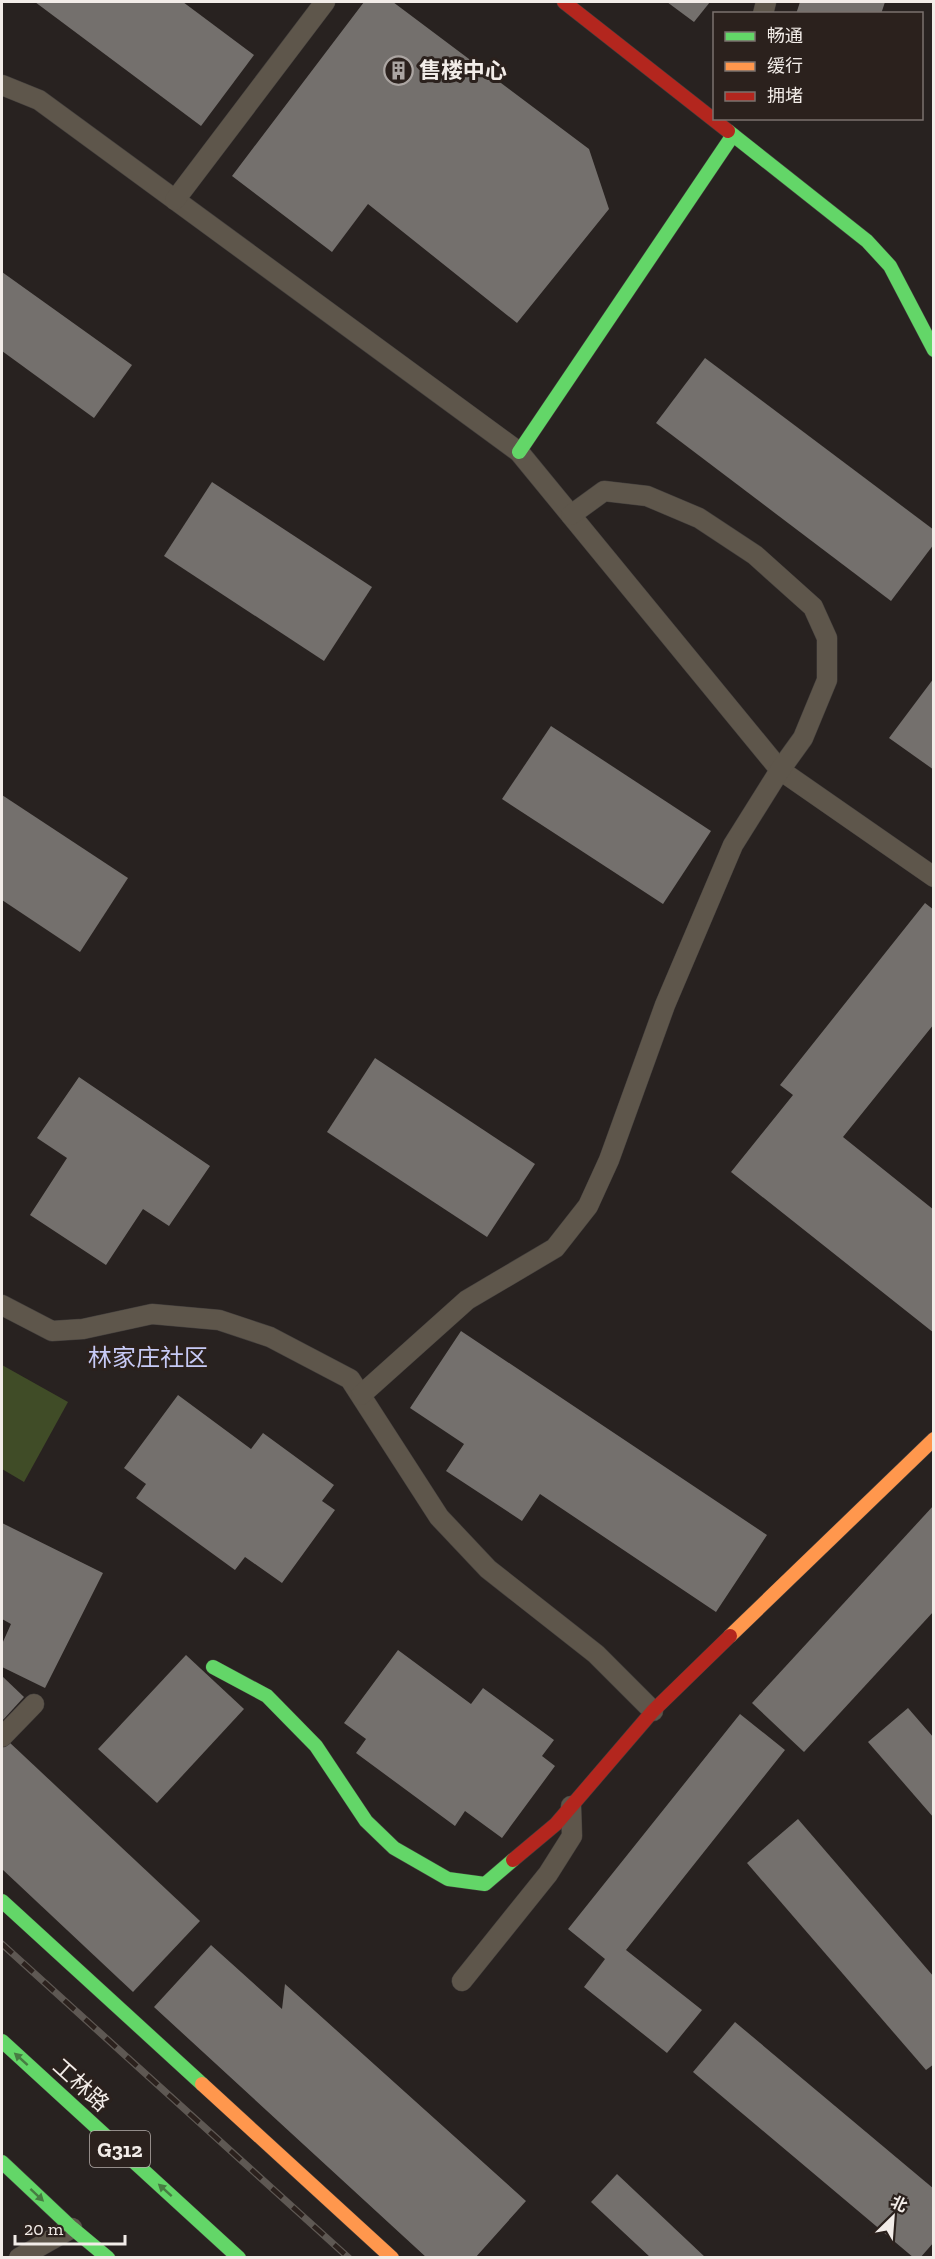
<svg xmlns="http://www.w3.org/2000/svg" width="935" height="2259" viewBox="0 0 935 2259" font-family="'Zilla Slab','Noto Sans SC',serif">
<rect width="100%" height="100%" fill="#282220"/>
<polygon fill="#404c27" points="2,1365 68,1402 24,1482 2,1469"/>
<g fill="#74706d">
<polygon points="35,2 183,2 254,55 201,126"/>
<polygon points="364,2 393,2 589,149 609,209 517,323 368,204 332,252 232,176"/>
<polygon points="667,2 710,2 694,22"/>
<polygon points="800,2 885,2 881,14 796,14"/>
<polygon points="2,272 132,365 94,418 2,351"/>
<polygon points="705,358 934,530 934,544 891,601 656,423"/>
<polygon points="212,482 372,587 324,661 164,556"/>
<polygon points="934,678 934,770 889,738"/>
<polygon points="551,726 711,831 663,904 502,799"/>
<polygon points="2,795 128,878 80,952 2,900"/>
<polygon points="925,903 934,910 934,1024 843,1137 934,1210 934,1333 731,1172 793,1095 780,1085"/>
<polygon points="375,1058 535,1164 487,1237 327,1132"/>
<polygon points="79,1077 210,1166 169,1226 143,1209 106,1265 30,1215 67,1158 37,1138"/>
<polygon points="461,1331 767,1535 716,1612 540,1494 522,1521 446,1471 464,1444 410,1408"/>
<polygon points="178,1395 251,1449 263,1433 334,1485 322,1501 335,1510 282,1583 245,1557 235,1570 136,1498 146,1484 124,1468"/>
<polygon points="934,1505 934,1611 804,1752 752,1703"/>
<polygon points="2,1523 103,1573 45,1688 2,1667 2,1644 11,1624 2,1619"/>
<polygon points="398,1650 471,1704 483,1688 554,1740 542,1756 555,1766 502,1838 465,1811 455,1826 356,1753 366,1739 344,1723"/>
<polygon points="186,1655 244,1709 157,1803 98,1749"/>
<polygon points="2,1676 24,1697 2,1721"/>
<polygon points="908,1708 934,1738 934,1818 868,1742"/>
<polygon points="740,1714 785,1750 626,1950 702,2010 667,2053 584,1987 605,1959 568,1929"/>
<polygon points="8,1741 200,1921 133,1992 2,1869 2,1748"/>
<polygon points="798,1819 934,1977 934,2064 926,2070 747,1863"/>
<polygon points="211,1945 282,2009 285,1984 526,2201 475,2258 427,2258 154,2007"/>
<polygon points="735,2022 934,2189 934,2242 920,2258 914,2258 693,2072"/>
<polygon points="617,2174 706,2258 651,2258 591,2202"/>
</g>
<g fill="none" stroke-linecap="round" stroke-linejoin="round">
<defs>
<g id="lane">
<polyline points="763,14 766,2"/>
<polyline points="2,85 39,100 519,452 780,770 934,877"/>
<polyline points="175,200 325,2"/>
<polyline points="2,1305 52,1331 83,1329 152,1314 219,1320 270,1337 350,1379 439,1517 488,1569 596,1654 653,1711"/>
<polyline points="361,1395 467,1300 555,1248 588,1206 609,1160 665,1005 733,845 780,770 803,738 827,680 827,638 813,607 755,555 699,518 647,496 604,491 571,515"/>
<polyline points="2,1737 34,1704"/>
<polyline points="462,1981 548,1874 572,1836 571,1806"/>
<polyline points="19,2258 72,2228"/>
</g>
<g id="fast">
<polyline points="728,131 867,241 890,266 934,350"/>
<polyline points="519,452 733,135"/>
<polyline points="213,1667 267,1696 316,1746 366,1821 394,1848 448,1879 485,1884 513,1860"/>
<polyline points="2,1901 202,2084"/>
<polyline points="2,2041 239,2258"/>
<polyline points="2,2162 72,2228 108,2258"/>
</g>
<g id="slow">
<polyline points="730,1636 934,1439"/>
<polyline points="202,2084 392,2258"/>
</g>
<g id="jam">
<polyline points="564,2 728,131"/>
<polyline points="513,1860 556,1824 653,1711 730,1636"/>
</g>
</defs>
<use href="#lane" stroke="#433f3d" stroke-width="21"/>
<use href="#fast" stroke="#433f3d" stroke-width="15"/>
<use href="#slow" stroke="#433f3d" stroke-width="15"/>
<use href="#jam" stroke="#433f3d" stroke-width="15"/>
<use href="#lane" stroke="#5e564b" stroke-width="20"/>
<use href="#fast" stroke="#63d668" stroke-width="14"/>
<use href="#slow" stroke="#ff974d" stroke-width="14"/>
<use href="#jam" stroke="#b3261e" stroke-width="14"/>
<defs>
<polyline id="rail" points="2,1944 349,2258"/>
</defs>
<use href="#rail" stroke="#5e5853" stroke-width="7"/>
<use href="#rail" stroke="#2b211d" stroke-width="4.5" stroke-dasharray="14" stroke-linecap="butt"/>
</g>
<defs><path id="oneway-solid" d="M-6-.8H1V-3.2L6.5 0L1 3.2V.8H-6Z" transform="scale(1.5)"/></defs>
<g fill="#477c42">
<use href="#oneway-solid" transform="translate(21 2059) rotate(-138)"/>
<use href="#oneway-solid" transform="translate(165 2190) rotate(-138)"/>
<use href="#oneway-solid" transform="translate(37 2195) rotate(43)"/>
</g>
<defs>
<symbol id="building-ring" viewBox="-11 -11 22 22"><circle r="9.5" fill="#2b211d" stroke="#aba5a2" stroke-width="1.5"/><path d="M-4-6H4V6H1V3H-1V6H-4ZM-2.5-4.3h1.7v1.8h-1.7ZM.8-4.3h1.7v1.8H.8ZM-2.5-1h1.7V.8h-1.7ZM.8-1h1.7V.8H.8Z" fill="#aba5a2"/></symbol>
</defs>
<g fill-rule="evenodd">
<use href="#building-ring" x="382" y="54" width="33" height="33"/>
</g>
<g text-anchor="middle" dominant-baseline="central" stroke-width="6" stroke-linejoin="round" paint-order="stroke">
<rect fill="#2b211d" stroke="#b6afab" stroke-width="1.5" x="90" y="2131" width="60" height="36" rx="4.5"/>
<g font-size="21" font-weight="bold" fill="#f2ece8">
<text x="120" y="2149">G312</text>
</g>
<g font-size="22" font-weight="bold" fill="#f2ece8" stroke="#2b211d" text-anchor="start">
<text x="419" y="70">售楼中心</text>
</g>
<g font-size="22" fill="#f2ece8" stroke="#2b211d">
<text transform="translate(81 2085) rotate(42)">工林路</text>
</g>
<g font-size="24" fill="#c7caf5" stroke="#2b211d">
<text x="148" y="1357">林家庄社区</text>
</g>
</g>
<rect width="935" height="2259" fill="none" stroke="#f2ece8" stroke-width="6"/>
<rect x="713" y="12" width="210" height="108" fill="#2b211d" stroke="#7b726e" stroke-width="1.5"/>
<rect x="725" y="32" width="30" height="9" fill="#63d668" stroke="#7b726e" stroke-width="1.5"/>
<text x="767" y="42" font-size="18" fill="#f2ece8">畅通</text>
<rect x="725" y="62" width="30" height="9" fill="#ff974d" stroke="#7b726e" stroke-width="1.5"/>
<text x="767" y="72" font-size="18" fill="#f2ece8">缓行</text>
<rect x="725" y="92" width="30" height="9" fill="#b3261e" stroke="#7b726e" stroke-width="1.5"/>
<text x="767" y="102" font-size="18" fill="#f2ece8">拥堵</text>
<g transform="translate(893 2217) rotate(25)" stroke="#2b211d" stroke-width="4.5" paint-order="stroke">
<path d="M0-4.5L10 22L0 15L-10 22Z" fill="#f2ece8"/>
<text y="-9" font-size="16" font-weight="bold" text-anchor="middle" fill="#f2ece8">北</text>
</g>
<path d="M15 2235v9h110v-9" fill="none" stroke="#f2ece8" stroke-width="3"/>
<text x="24" y="2235" font-size="18" fill="#f2ece8" stroke="#2b211d" stroke-width="4.5" paint-order="stroke">20 m</text>
</svg>
